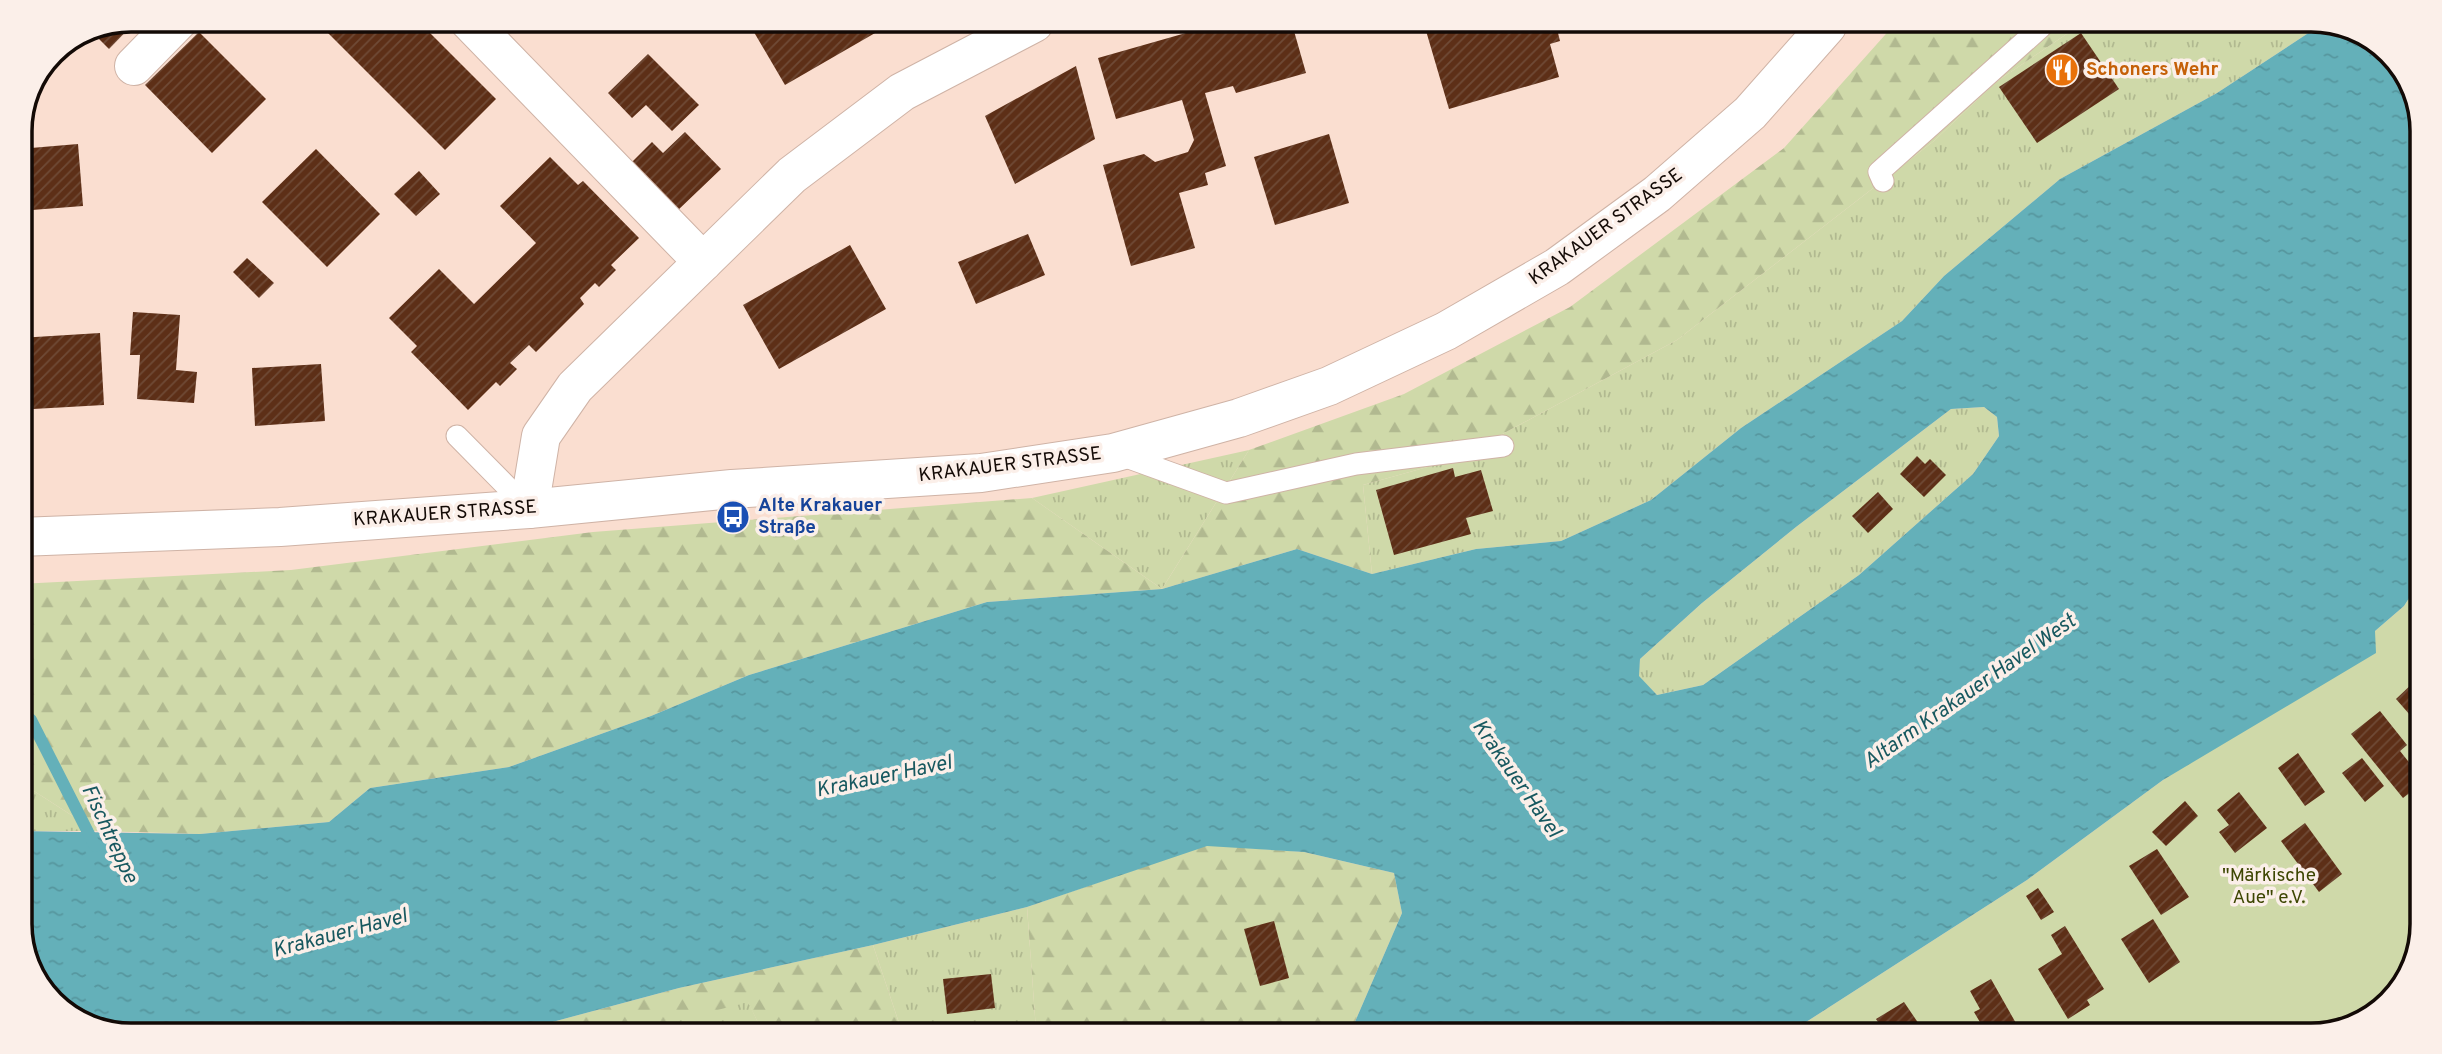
<svg xmlns="http://www.w3.org/2000/svg" width="2442" height="1054" viewBox="0 0 2442 1054" font-family="Overpass,sans-serif">
<defs>
<pattern id="grass-tufts" width="24" height="20" patternUnits="userSpaceOnUse" patternTransform="scale(1.75)"><rect width="24" height="20" fill="#cfd9a9"/><path d="M3 7l-1-3M5 7V3M7 7l1-3M15 17l-1-3M17 17v-4M19 17l1-3" fill="none" stroke="#b1b990"/></pattern>
<pattern id="forest-firs" width="22" height="20" patternUnits="userSpaceOnUse" patternTransform="scale(1.75)"><rect width="22" height="20" fill="#cfd9a9"/><path d="M5 1l3.5 6h-7zM16 11l3.5 6h-7z" fill="#b1b990"/></pattern>
<pattern id="water-ripples" width="26" height="14" patternUnits="userSpaceOnUse" patternTransform="scale(1.75)"><rect width="26" height="14" fill="#64b0b9"/><path d="M2 4q2-2 4 0t4 0M15 11q2-2 4 0t4 0" fill="none" stroke="#56969e"/></pattern>
<pattern id="building-hatch" width="6" height="6" patternUnits="userSpaceOnUse" patternTransform="scale(1.75)"><rect width="6" height="6" fill="#5d2f17"/><path d="M-1 1l2-2M0 6l6-6M5 7l2-2" fill="none" stroke="#6f4a36"/></pattern>
</defs>
<rect width="100%" height="100%" fill="#faded0"/>
<g fill="url(#grass-tufts)">
<polygon points="2077,27 2316,28 2217,93 2060,179 1944,276 1902,321 1741,428 1651,500 1561,541 1476,549 1372,574 1363,485 1456,459 1677,340 1934,141 1996,82"/>
<polygon points="1984,407 1997,417 1999,436 1973,474 1859,575 1703,685 1657,695 1638,676 1640,659 1702,603 1796,527 1951,409"/>
<polygon points="1249,450 1162,589 1032,498"/>
<polygon points="20,782 96,831 20,831"/>
<polygon points="1027,907 1036,1030 901,1029 873,945"/>
<polygon points="748,1001 761,1029 649,1027"/>
</g>
<g fill="url(#forest-firs)">
<polygon points="1893,26 2077,27 1996,82 1934,141 1677,340 1456,459 1363,485 1372,574 1297,549 1162,589 987,602 749,675 651,716 509,767 370,788 329,822 200,834 96,831 20,782 19,584 291,570 593,532 1032,498 1162,589 1249,450 1404,394 1570,307 1784,148"/>
<polygon points="1207,845 1304,852 1394,873 1402,913 1351,1031 1036,1030 1027,907"/>
<polygon points="873,945 901,1029 761,1029 748,1002 649,1028 530,1028 679,988"/>
</g>
<polygon fill="#cfd9a9" points="2418,584 2414,966 2374,1016 2312,1035 1789,1033 2027,880 2163,780 2375,631 2404,606"/>
<path fill="url(#water-ripples)" fill-rule="evenodd" d="M2316,28H2354L2404,68L2423,124L2418,584L2404,606L2375,631L2376,653L2163,780L2027,880L1789,1033L1351,1031L1402,913L1394,873L1304,852L1207,846L1027,907L873,945L679,988L530,1028L88,1026L42,991L20,931V831L200,834L329,822L370,788L509,767L651,716L749,675L987,602L1162,589L1297,549L1372,574L1476,549L1561,541L1651,500L1741,428L1902,321L1944,276L2060,179L2217,93ZM1984,407L1997,417L1999,436L1973,474L1859,575L1703,685L1657,695L1639,676L1640,659L1702,603L1796,527L1951,409Z"/>
<g fill="none" stroke-linecap="round" stroke-linejoin="round">
<polyline stroke="#64b0b9" stroke-width="12" points="20,710 31,720 95,846"/>
</g>
<g fill="url(#building-hatch)">
<polygon points="131,19 138,19 109,49 94,34"/>
<polygon points="315,20 417,20 496,99 445,150"/>
<polygon points="748,22 877,22 882,29 785,85"/>
<polygon points="1221,23 1292,24 1306,73 1236,93 1233,86 1205,93 1226,166 1205,173 1208,185 1179,193 1195,248 1131,266 1103,165 1144,154 1155,162 1188,152 1194,140 1182,100 1116,119 1098,58"/>
<polygon points="1424,24 1556,25 1560,41 1550,44 1559,77 1449,109"/>
<polygon points="199,32 266,99 212,153 145,85"/>
<polygon points="2081,33 2119,89 2037,143 1999,87"/>
<polygon points="648,54 699,105 672,131 646,105 632,118 608,93"/>
<polygon points="1076,66 1095,139 1015,184 985,116"/>
<polygon points="685,132 721,169 677,211 630,164 652,142 663,153"/>
<polygon points="1329,134 1349,203 1275,225 1254,157"/>
<polygon points="78,144 83,206 19,211 19,149"/>
<polygon points="316,149 380,214 327,267 262,202"/>
<polygon points="550,157 578,185 583,181 639,238 611,265 616,270 599,287 595,283 580,298 584,304 536,352 529,345 510,363 517,369 500,386 496,382 468,410 411,352 417,346 389,318 439,269 474,304 536,243 500,206"/>
<polygon points="419,171 440,194 416,216 394,194"/>
<polygon points="1028,234 1045,275 976,304 958,262"/>
<polygon points="850,245 886,309 779,369 743,305"/>
<polygon points="247,258 274,283 259,298 233,272"/>
<polygon points="19,284 31,284 32,309 19,309"/>
<polygon points="133,312 180,315 176,370 197,372 194,403 137,399 140,355 130,355"/>
<polygon points="100,333 104,405 33,409 32,386 19,386 19,338"/>
<polygon points="321,364 325,421 255,426 252,368"/>
<polygon points="1917,456 1925,464 1930,459 1946,475 1924,497 1900,474"/>
<polygon points="1453,468 1455,477 1481,470 1493,511 1466,518 1471,534 1394,555 1376,490"/>
<polygon points="1878,492 1893,509 1868,533 1852,516"/>
<polygon points="2414,682 2417,685 2417,723 2396,699"/>
<polygon points="2380,711 2407,745 2400,751 2416,771 2416,788 2403,798 2351,734"/>
<polygon points="2298,753 2325,792 2305,806 2278,768"/>
<polygon points="2362,758 2384,786 2365,802 2342,773"/>
<polygon points="2239,792 2267,828 2235,853 2219,832 2229,825 2217,810"/>
<polygon points="2185,801 2198,816 2166,846 2152,832"/>
<polygon points="2305,823 2342,874 2319,892 2281,841"/>
<polygon points="2157,849 2189,897 2161,915 2129,866"/>
<polygon points="2038,888 2054,912 2041,920 2026,896"/>
<polygon points="2153,919 2180,962 2149,983 2121,939"/>
<polygon points="1274,921 1289,978 1260,986 1244,929"/>
<polygon points="2065,926 2104,989 2087,1000 2090,1005 2068,1019 2038,969 2062,954 2051,935"/>
<polygon points="991,974 995,1008 947,1014 943,979"/>
<polygon points="1991,979 2017,1025 2003,1034 1995,1034 1990,1025 1984,1029 1974,1012 1980,1009 1970,991"/>
<polygon points="1904,1002 1925,1033 1885,1033 1876,1019"/>
<polygon points="2046,1027 2050,1034 2035,1034"/>
</g>
<g fill="none" stroke-linecap="round" stroke-linejoin="round">
<defs>
<g id="service">
<polyline points="1883,181 1879,172 2041,27"/>
<polyline points="457,436 529,509"/>
<polyline points="1118,454 1226,493 1356,464 1503,446"/>
</g>
<g id="minor">
<polyline points="469,21 703,262"/>
<polyline points="134,66 180,19"/>
<polyline points="529,509 541,436 575,387 792,175 902,92 1034,23"/>
</g>
<polyline id="secondary" points="19,537 280,527 529,509 732,489 981,473 1113,453 1239,418 1329,386 1446,331 1557,267 1657,194 1750,113 1827,26"/>
</defs>
<use href="#service" stroke="#cfb3a6" stroke-width="23"/>
<use href="#minor" stroke="#cfb3a6" stroke-width="40"/>
<use href="#secondary" stroke="#cfb3a6" stroke-width="40"/>
<use href="#service" stroke="#fff" stroke-width="21"/>
<use href="#minor" stroke="#fff" stroke-width="38"/>
<use href="#secondary" stroke="#fff" stroke-width="38"/>
</g>
<defs>
<symbol id="restaurant-disc" viewBox="-11 -11 22 22"><circle r="9.5" fill="#e8710a" stroke="#fbefe9"/><path d="M-5-6h1v4h1v-4h1v4h1v-4h1v5L-1.5 .5V6h-2V.5L-5-1ZM5-6V6H3V1.5H1.5Q1.5-4 5-6Z" fill="#fff"/></symbol>
<symbol id="bus-disc" viewBox="-11 -11 22 22"><circle r="9.5" fill="#1a4fb4" stroke="#fbefe9"/><path d="M-5-6H5V4H4V6H2V4H-2V6H-4V4H-5ZM-3.5-4V0h7V-4ZM-3.5 1.2v1.5H-2V1.2ZM2 1.2v1.5H3.5V1.2Z" fill="#fff"/></symbol>
</defs>
<g fill-rule="evenodd">
<use href="#restaurant-disc" x="2043" y="51" width="38" height="38"/>
<use href="#bus-disc" x="714" y="498" width="38" height="38"/>
</g>
<g text-anchor="middle" dominant-baseline="central" stroke-width="7" stroke-linejoin="round" paint-order="stroke">
<g font-size="19" font-weight="bold" fill="#c56008" stroke="#fbefe9" text-anchor="start">
<text x="2086" y="70">Schoners Wehr</text>
</g>
<g font-size="19" fill="#130a06" stroke="#fbefe9">
<text transform="translate(1606 227) rotate(-36)">KRAKAUER STRASSE</text>
<text transform="translate(1010 465) rotate(-7)">KRAKAUER STRASSE</text>
<text transform="translate(445 514) rotate(-4)">KRAKAUER STRASSE</text>
</g>
<g font-size="19" font-weight="bold" fill="#164399" stroke="#fbefe9" text-anchor="start">
<text x="758" y="506">Alte Krakauer<tspan x="758" dy="22">Straße</tspan></text>
</g>
<g font-size="19" fill="#3d4602" stroke="#fbefe9">
<text x="2269" y="876">"Märkische<tspan x="2269" dy="22">Aue" e.V.</tspan></text>
</g>
<g font-size="21" font-style="italic" fill="#17585f" stroke="#fbefe9">
<text transform="translate(1970 692) rotate(-35)">Altarm Krakauer Havel West</text>
<text transform="translate(884 777) rotate(-12)">Krakauer Havel</text>
<text transform="translate(1516 779) rotate(55)">Krakauer Havel</text>
<text transform="translate(109 834) rotate(65)">Fischtreppe</text>
<text transform="translate(340 934) rotate(-15)">Krakauer Havel</text>
</g>
</g>
<path d="M0 0H2442V1054H0ZM131 32H2311A99 99 0 0 1 2410 131V924A99 99 0 0 1 2311 1023H131A99 99 0 0 1 32 924V131A99 99 0 0 1 131 32Z" fill="#fbefe9" fill-rule="evenodd"/>
<path fill="none" stroke="#130a06" stroke-width="3.5" d="M131 32H2311A99 99 0 0 1 2410 131V924A99 99 0 0 1 2311 1023H131A99 99 0 0 1 32 924V131A99 99 0 0 1 131 32Z"/>
</svg>
